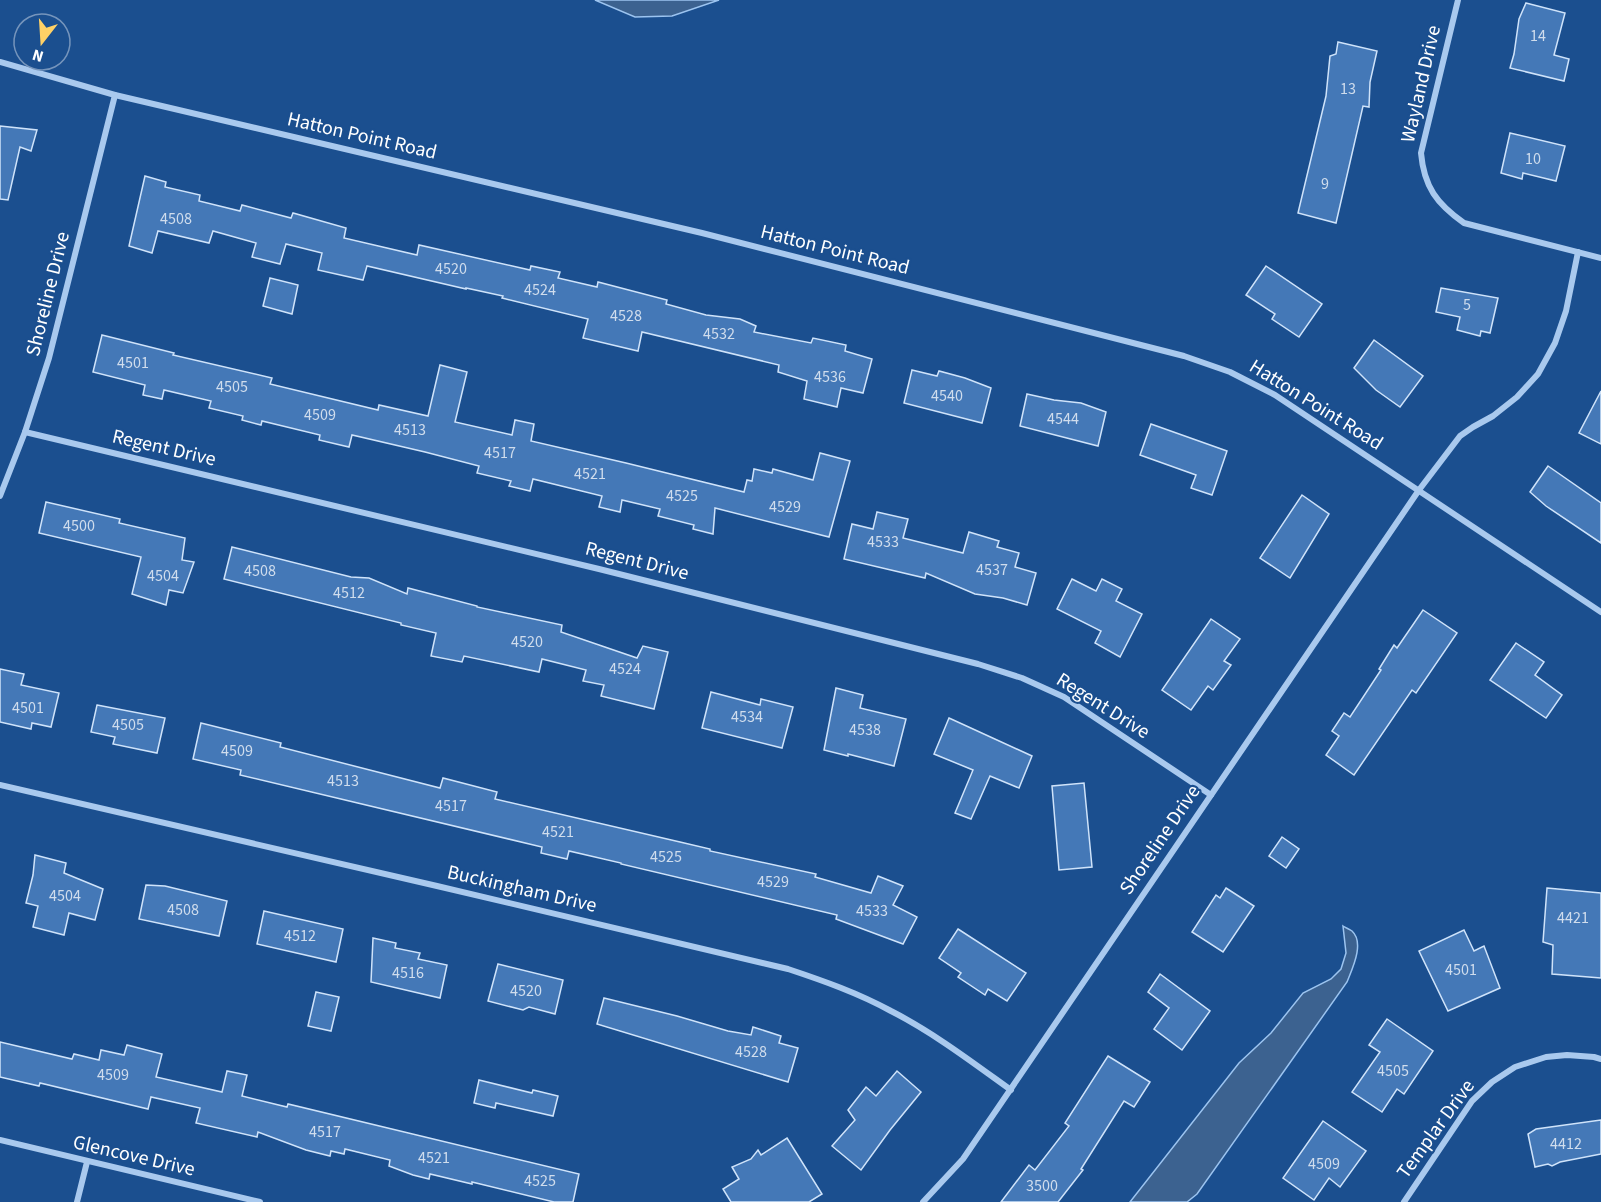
<svg xmlns="http://www.w3.org/2000/svg" width="1601" height="1202" viewBox="0 0 1601 1202" font-family="'Source Sans 3',sans-serif">
<rect width="100%" height="100%" fill="#1b4f8f"/>
<g fill="#3c6290" stroke="#9cc4f0" stroke-width="1.5">
<polygon points="595,0 719,0 672,16 635,17"/>
<path d="M1343,926C1346,928 1349,929 1352,931C1365,943 1352,969 1347,982L1197,1194L1187,1202H1130L1239,1063L1271,1033L1303,993L1331,979L1341,969L1346,953Z"/>
</g>
<g fill="#4478b7" stroke="#cfe3fa" stroke-width="1.5">
<polygon points="1526,3 1565,13 1554,55 1569,59 1564,81 1510,68 1514,54 1519,19"/>
<polygon points="1338,42 1377,51 1370,82 1369,107 1363,106 1336,223 1298,213 1326,96 1330,56 1336,54"/>
<polygon points="0,126 37,130 31,151 20,147 8,200 0,199"/>
<polygon points="1510,133 1565,146 1556,181 1523,173 1522,179 1501,173"/>
<polygon points="145,176 166,182 165,187 200,195 199,201 240,211 242,205 291,218 293,213 346,228 344,238 417,255 419,245 530,270 531,266 560,272 558,278 597,287 598,282 667,300 666,304 706,315 740,319 756,326 754,332 811,343 813,338 846,345 845,351 872,359 863,393 841,388 837,407 804,399 807,381 778,372 779,365 642,332 638,351 583,338 588,319 502,298 503,296 466,288 466,289 367,266 363,280 318,270 322,253 286,244 280,264 252,257 256,243 213,231 209,243 158,231 152,253 129,246"/>
<polygon points="1266,266 1322,304 1299,337 1272,319 1275,314 1246,295"/>
<polygon points="270,278 298,285 292,314 263,306"/>
<polygon points="1441,288 1498,298 1490,333 1481,331 1480,336 1457,330 1460,317 1436,312"/>
<polygon points="102,335 174,353 173,355 272,378 270,384 378,410 379,405 428,416 440,365 467,372 455,422 512,435 515,420 534,424 531,441 626,463 744,492 747,480 752,481 754,469 772,473 773,469 813,480 820,453 850,461 829,537 715,508 713,534 693,529 694,525 658,516 660,509 622,500 620,512 599,507 602,496 533,479 530,491 509,486 511,481 477,473 479,466 425,452 352,435 349,447 319,440 320,435 262,421 261,425 242,420 243,416 209,408 211,401 164,390 162,399 143,395 145,385 93,372"/>
<polygon points="1374,340 1423,376 1400,407 1376,390 1354,368"/>
<polygon points="912,370 937,376 939,371 965,378 991,388 982,423 904,403"/>
<polygon points="1601,391 1601,444 1579,433"/>
<polygon points="1027,394 1054,400 1081,403 1106,412 1098,446 1020,426"/>
<polygon points="1151,424 1227,451 1212,495 1191,488 1196,475 1140,455"/>
<polygon points="1548,466 1601,503 1601,543 1546,506 1530,492"/>
<polygon points="1302,495 1329,514 1290,578 1260,558"/>
<polygon points="46,502 120,519 119,523 185,538 182,560 194,562 183,593 169,590 166,605 132,594 141,557 39,533"/>
<polygon points="877,512 908,519 903,538 963,553 969,532 999,541 997,547 1019,553 1015,567 1036,573 1027,605 1003,598 975,594 926,573 925,578 844,559 852,524 873,529"/>
<polygon points="232,547 351,577 369,578 407,594 408,588 477,606 477,607 562,625 561,632 637,658 643,646 668,652 654,709 601,696 604,685 583,681 586,670 542,659 539,672 464,656 462,662 431,656 436,633 401,625 401,623 224,579"/>
<polygon points="1072,579 1096,591 1102,579 1122,589 1116,601 1142,614 1120,657 1095,643 1101,631 1057,609"/>
<polygon points="1423,610 1457,633 1416,693 1412,690 1354,775 1326,755 1339,736 1332,731 1344,713 1350,717 1381,670 1379,669 1394,645 1397,648"/>
<polygon points="1211,619 1240,639 1224,661 1231,665 1213,690 1208,686 1191,710 1162,690"/>
<polygon points="1516,643 1544,662 1535,675 1562,695 1546,718 1490,680"/>
<polygon points="0,669 24,674 21,685 59,693 51,727 32,723 31,729 0,722"/>
<polygon points="836,688 863,695 860,708 906,719 894,766 848,754 848,756 824,750"/>
<polygon points="711,692 760,705 761,699 793,707 782,748 702,728"/>
<polygon points="97,705 165,718 157,753 113,744 115,737 91,732"/>
<polygon points="949,718 1032,756 1019,788 990,776 971,819 955,813 973,770 934,754"/>
<polygon points="201,723 281,743 280,747 440,788 443,778 497,792 495,799 680,842 710,849 710,851 816,874 815,877 871,893 878,876 903,886 893,905 917,917 903,944 836,919 837,915 621,864 621,863 569,851 567,859 541,853 542,847 240,775 241,770 193,759"/>
<polygon points="1084,783 1092,867 1059,870 1052,786"/>
<polygon points="1282,837 1299,849 1286,868 1269,856"/>
<polygon points="35,855 66,863 64,873 103,889 95,920 69,913 64,935 33,927 38,906 26,903 33,875"/>
<polygon points="146,885 165,886 227,901 219,936 139,919"/>
<polygon points="1226,888 1254,906 1223,952 1192,932 1216,895 1220,898"/>
<polygon points="1547,888 1601,893 1601,978 1552,974 1553,945 1543,942"/>
<polygon points="264,911 343,929 336,962 257,944"/>
<polygon points="958,929 1026,973 1007,1001 988,989 985,995 958,977 961,973 939,958"/>
<polygon points="1464,930 1474,951 1484,946 1500,988 1448,1011 1419,951"/>
<polygon points="373,938 396,943 395,948 420,953 418,959 447,965 440,998 371,982"/>
<polygon points="498,964 563,980 555,1014 529,1007 523,1010 488,1001"/>
<polygon points="1160,974 1210,1011 1182,1050 1154,1029 1169,1008 1148,992"/>
<polygon points="316,992 339,997 331,1031 308,1026"/>
<polygon points="604,998 677,1016 728,1031 751,1035 753,1027 781,1036 779,1043 798,1048 788,1082 597,1024"/>
<polygon points="1387,1019 1433,1051 1404,1094 1397,1089 1382,1112 1352,1092 1380,1052 1369,1045"/>
<polygon points="0,1042 72,1059 74,1054 99,1060 101,1050 124,1055 127,1045 162,1054 156,1077 222,1092 227,1071 247,1075 242,1096 287,1107 288,1104 579,1174 573,1202 554,1202 472,1182 472,1184 430,1174 429,1179 413,1175 389,1166 390,1160 345,1149 344,1154 331,1151 330,1156 306,1150 258,1132 257,1137 196,1123 200,1108 151,1097 148,1109 40,1083 39,1086 0,1077"/>
<polygon points="1108,1056 1150,1082 1134,1107 1124,1101 1081,1169 1083,1170 1058,1202 1001,1202 1029,1165 1035,1170 1069,1126 1065,1123"/>
<polygon points="897,1071 921,1092 890,1130 861,1170 832,1146 855,1120 848,1110 866,1087 876,1096"/>
<polygon points="479,1080 532,1093 533,1090 558,1096 553,1116 496,1103 495,1108 474,1103"/>
<polygon points="1601,1120 1601,1154 1560,1162 1552,1166 1548,1164 1535,1167 1528,1134 1536,1129"/>
<polygon points="1323,1121 1366,1151 1340,1187 1329,1178 1314,1200 1283,1178"/>
<polygon points="787,1138 822,1194 809,1202 731,1202 723,1189 739,1179 732,1167 751,1159 758,1150 761,1155"/>
</g>
<g fill="none" stroke-linecap="round" stroke-linejoin="round">
<g stroke="#a9c9ee" stroke-width="6">
<path d="M1458,0L1421,153C1424,187 1437,204 1464,223L1601,258"/>
<polyline points="0,62 115,95 702,233 1184,356 1230,372 1275,395 1601,612"/>
<polyline points="25,432 599,569 978,664 1022,678 1064,697 1211,795"/>
<polyline points="0,496 25,432 49,358 115,95"/>
<path d="M0,785L437,886L788,969C824,981 858,993 891,1011C934,1033 972,1062 1011,1090"/>
<polyline points="0,1140 260,1202"/>
<polyline points="77,1202 87,1162"/>
<polyline points="923,1202 963,1159 1419,490 1460,436 1473,427 1493,416 1517,397 1538,374 1555,343 1566,311 1578,252"/>
<polyline points="1404,1202 1472,1101 1492,1082 1515,1067 1546,1057 1567,1055 1594,1057 1601,1059"/>
</g>
</g>
<g text-anchor="middle" dominant-baseline="central" stroke-width="4.5" stroke-linejoin="round" paint-order="stroke">
<g font-size="16" fill="#d0dded">
<text x="1538" y="36">14</text>
<text x="1348" y="89">13</text>
<text x="1533" y="159">10</text>
<text x="1325" y="184">9</text>
<text x="176" y="219">4508</text>
<text x="451" y="269">4520</text>
<text x="540" y="290">4524</text>
<text x="1467" y="305">5</text>
<text x="626" y="316">4528</text>
<text x="719" y="334">4532</text>
<text x="133" y="363">4501</text>
<text x="830" y="377">4536</text>
<text x="232" y="387">4505</text>
<text x="947" y="396">4540</text>
<text x="320" y="415">4509</text>
<text x="1063" y="419">4544</text>
<text x="410" y="430">4513</text>
<text x="500" y="453">4517</text>
<text x="590" y="474">4521</text>
<text x="682" y="496">4525</text>
<text x="785" y="507">4529</text>
<text x="79" y="526">4500</text>
<text x="883" y="542">4533</text>
<text x="992" y="570">4537</text>
<text x="260" y="571">4508</text>
<text x="163" y="576">4504</text>
<text x="349" y="593">4512</text>
<text x="527" y="642">4520</text>
<text x="625" y="669">4524</text>
<text x="28" y="708">4501</text>
<text x="747" y="717">4534</text>
<text x="128" y="725">4505</text>
<text x="865" y="730">4538</text>
<text x="237" y="751">4509</text>
<text x="343" y="781">4513</text>
<text x="451" y="806">4517</text>
<text x="558" y="832">4521</text>
<text x="666" y="857">4525</text>
<text x="773" y="882">4529</text>
<text x="65" y="896">4504</text>
<text x="183" y="910">4508</text>
<text x="872" y="911">4533</text>
<text x="1573" y="918">4421</text>
<text x="300" y="936">4512</text>
<text x="1461" y="970">4501</text>
<text x="408" y="973">4516</text>
<text x="526" y="991">4520</text>
<text x="751" y="1052">4528</text>
<text x="1393" y="1071">4505</text>
<text x="113" y="1075">4509</text>
<text x="325" y="1132">4517</text>
<text x="1566" y="1144">4412</text>
<text x="434" y="1158">4521</text>
<text x="1324" y="1164">4509</text>
<text x="540" y="1181">4525</text>
<text x="1042" y="1186">3500</text>
</g>
<g font-size="20" fill="#fff" stroke="#1b4f8f">
<text transform="translate(1421 84) rotate(-77)">Wayland Drive</text>
<text transform="translate(362 136) rotate(13)">Hatton Point Road</text>
<text transform="translate(835 250) rotate(14)">Hatton Point Road</text>
<text transform="translate(48 294) rotate(-76)">Shoreline Drive</text>
<text transform="translate(1316 405) rotate(32)">Hatton Point Road</text>
<text transform="translate(164 448) rotate(13)">Regent Drive</text>
<text transform="translate(637 561) rotate(14)">Regent Drive</text>
<text transform="translate(1103 706) rotate(32)">Regent Drive</text>
<text transform="translate(1160 840) rotate(-56)">Shoreline Drive</text>
<text transform="translate(522 889) rotate(13)">Buckingham Drive</text>
<text transform="translate(1436 1129) rotate(-54)">Templar Drive</text>
<text transform="translate(134 1156) rotate(13)">Glencove Drive</text>
</g>
</g>
<g transform="translate(42 42) rotate(197)"><circle r="28" fill="#1b4f8f" stroke="#7695bc" stroke-width="1.5"/>
<path d="M0-4.5L10 22L0 15L-10 22Z" fill="#ffd166"/>
<text y="-9" font-size="16" font-weight="bold" text-anchor="middle" fill="#ffffff">N</text>
</g>
</svg>
